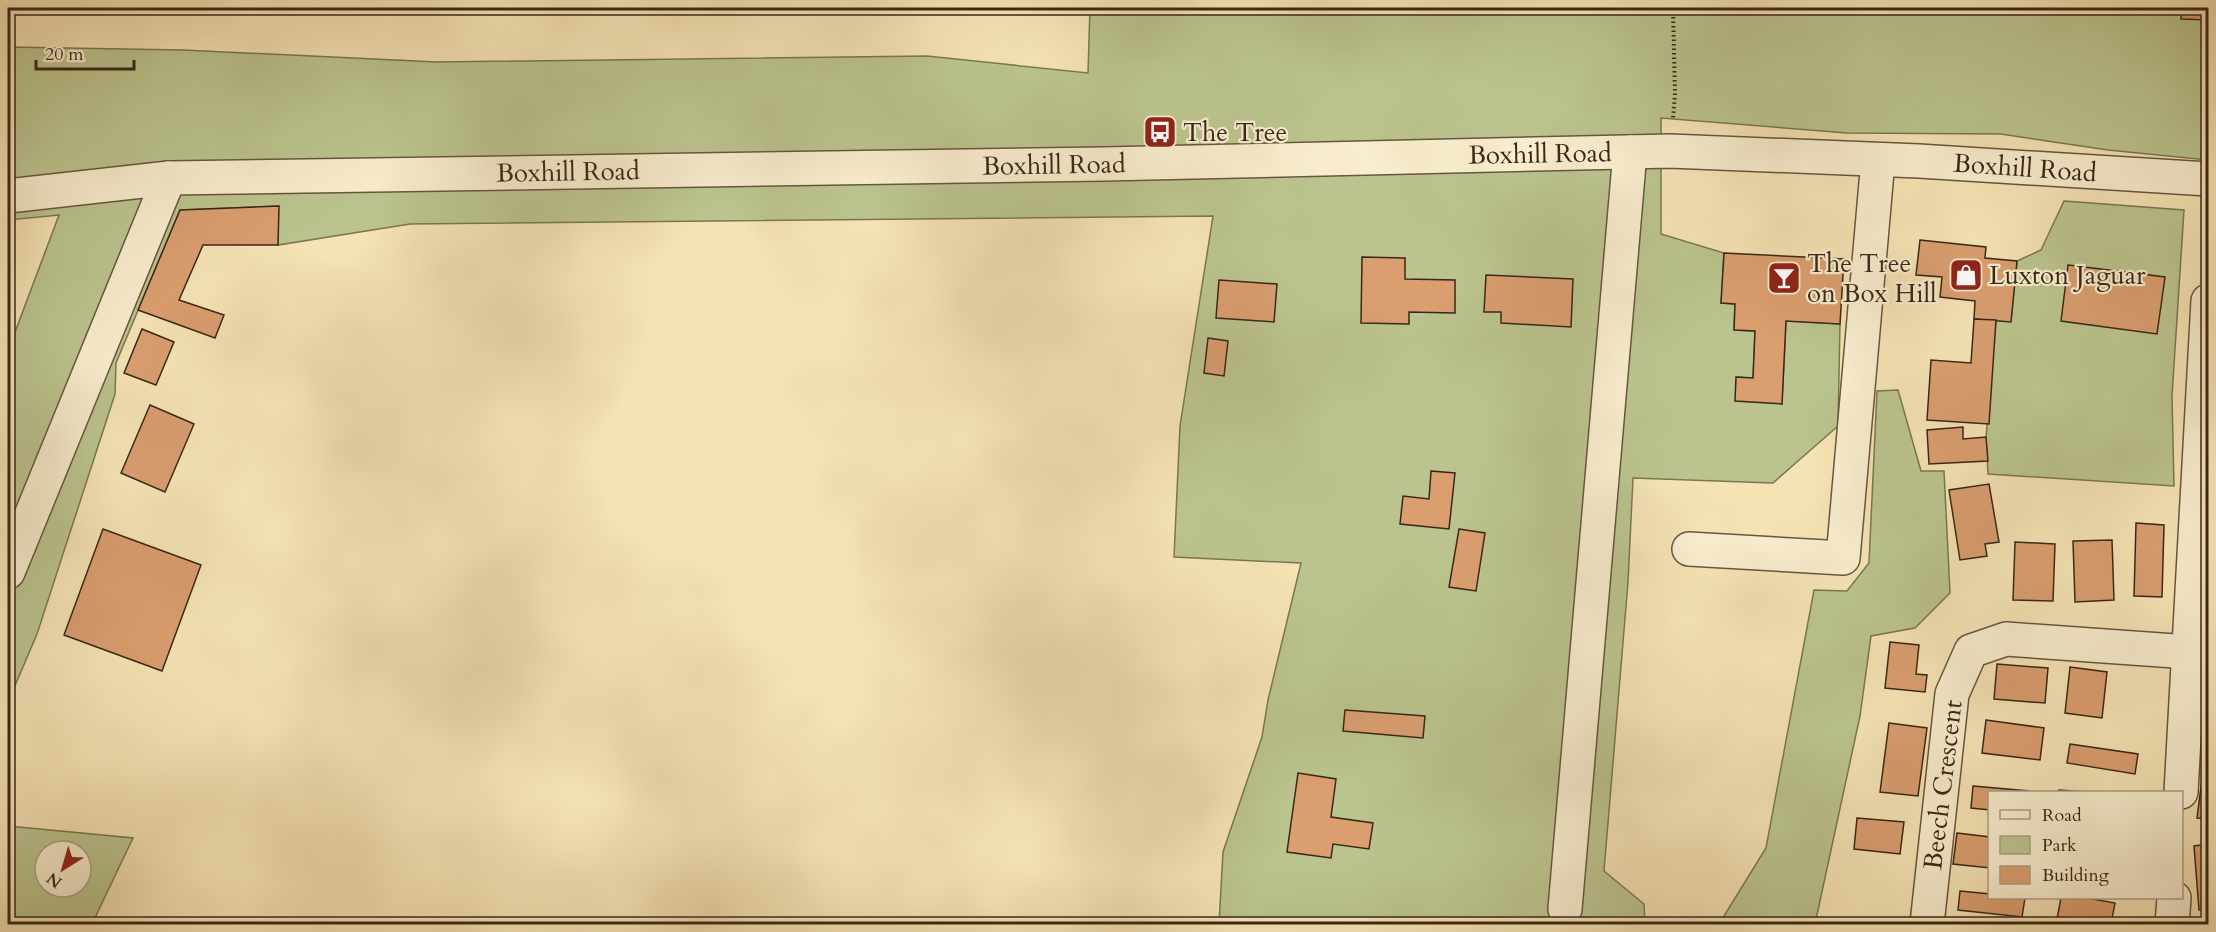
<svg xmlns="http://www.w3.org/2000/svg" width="2216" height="932" viewBox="0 0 2216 932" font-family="Cardo,serif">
<rect width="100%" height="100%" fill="#f5e3b4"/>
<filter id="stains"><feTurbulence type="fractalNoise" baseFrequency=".00333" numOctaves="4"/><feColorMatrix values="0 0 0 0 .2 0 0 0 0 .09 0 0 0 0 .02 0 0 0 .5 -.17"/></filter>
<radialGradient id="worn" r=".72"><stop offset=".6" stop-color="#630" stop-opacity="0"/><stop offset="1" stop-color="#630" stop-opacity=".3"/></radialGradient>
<g fill="#bbc48e" stroke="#7a7654" stroke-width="1.5" fill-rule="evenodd">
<polygon points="1090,8 2208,8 2208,160 2108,150 2001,134 1847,133 1661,118 1661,234 1724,253 1721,303 1735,304 1734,330 1755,331 1753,378 1737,377 1782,404 1786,321 1840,324 1838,426 1773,483 1633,478 1628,582 1604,871 1644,904 1645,924 1219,924 1223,852 1262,737 1268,700 1301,563 1174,557 1180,426 1213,216 410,224 278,245 278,206 180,210 116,363 115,394 37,634 8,702 8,351 59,215 8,220 8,47 183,50 437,62 927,56 1088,73"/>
<polygon points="2064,201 2184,210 2172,396 2174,486 1988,474 1986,437 1996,320 2011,321 2017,261 2041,250"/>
<polygon points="1898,390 1921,471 1944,471 1950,593 1915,628 1871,636 1860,716 1815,924 1719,924 1766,848 1814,590 1847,591 1869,563 1877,391"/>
<path d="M8,826L133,838L92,924H8ZM45,851H81V887H45Z"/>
</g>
<g fill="#da9e6f" stroke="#392719" stroke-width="1.5">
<polygon points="2182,8 2208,8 2208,20 2181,19"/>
<polygon points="279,206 278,245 203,245 179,300 224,315 215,338 138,310 180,210"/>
<polygon points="1920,240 1986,247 1985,258 2017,261 2011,322 1974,319 1975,301 1940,297 1942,277 1916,275"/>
<polygon points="1724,253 1844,259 1840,324 1786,321 1782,404 1735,401 1736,377 1753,378 1755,331 1734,330 1735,304 1721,303"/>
<polygon points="1362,257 1405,258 1405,279 1455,280 1455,313 1409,312 1409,324 1361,323"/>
<polygon points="2068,265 2165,277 2157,334 2061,321"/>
<polygon points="1486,275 1573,279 1571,327 1501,323 1501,312 1484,312"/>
<polygon points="1219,280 1277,284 1274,322 1216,318"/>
<polygon points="1974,319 1996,320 1989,424 1927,420 1931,360 1971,363"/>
<polygon points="142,329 174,342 156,385 124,373"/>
<polygon points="1208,338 1228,341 1224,376 1204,373"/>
<polygon points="150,405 194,424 165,492 121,473"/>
<polygon points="1963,427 1963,439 1986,437 1988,461 1929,464 1927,430"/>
<polygon points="1431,471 1455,473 1449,529 1400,524 1403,496 1429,499"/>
<polygon points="1989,484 1999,542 1985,544 1987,556 1960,560 1949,490"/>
<polygon points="2136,523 2164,525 2162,597 2134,596"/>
<polygon points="103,529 201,565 162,671 64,635"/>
<polygon points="1459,529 1485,533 1476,591 1449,587"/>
<polygon points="2112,540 2114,600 2075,602 2073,541"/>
<polygon points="2015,542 2055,544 2053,601 2013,600"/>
<polygon points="1890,642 1919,645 1916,674 1927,675 1925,692 1885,688"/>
<polygon points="1997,664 2048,668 2045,703 1994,699"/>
<polygon points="2070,667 2107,672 2102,718 2065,713"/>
<polygon points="1345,710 1425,716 1423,738 1343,731"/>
<polygon points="1986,720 2044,728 2040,760 1982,753"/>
<polygon points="1889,723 1927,728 1918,796 1880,792"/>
<polygon points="2208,733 2208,819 2197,818"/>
<polygon points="2070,744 2138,754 2135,774 2067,763"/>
<polygon points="1298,773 1336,779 1331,817 1373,823 1369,849 1333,844 1331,858 1287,852"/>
<polygon points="1973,786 2029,791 2029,792 1990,792 1990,810 1971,808"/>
<polygon points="2059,790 2087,792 2058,792"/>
<polygon points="1857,818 1904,822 1900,854 1854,849"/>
<polygon points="1957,833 1990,837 1990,868 1953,864"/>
<polygon points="2208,844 2208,909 2199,910 2194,846"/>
<polygon points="1960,891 1990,894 1990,898 2025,898 2022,917 1958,910"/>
<polygon points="2061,898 2087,898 2115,903 2111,924 2056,924"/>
<polygon points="1844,921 1868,924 1843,924"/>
</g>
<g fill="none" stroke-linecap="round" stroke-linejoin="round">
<defs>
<g id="minor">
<polyline points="8,196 169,178 1104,164 1670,151 1919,161 2208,179"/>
<polyline points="1689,549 1843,558 1878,160"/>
<polyline points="8,572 169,178"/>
<polyline points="2181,792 2208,301"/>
<polyline points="1565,909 1630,152"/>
<polyline points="1927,924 1952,694 1971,651 2006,639 2189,652"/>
<polyline points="2172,924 2174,898"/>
</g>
</defs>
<use href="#minor" stroke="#685640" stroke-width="36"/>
<polyline stroke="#392719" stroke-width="4" stroke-dasharray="1.5 3" stroke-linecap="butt" points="1673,8 1675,95 1673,118"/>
<use href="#minor" stroke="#f8edce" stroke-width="33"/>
</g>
<defs>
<symbol id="bus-square" viewBox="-11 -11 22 22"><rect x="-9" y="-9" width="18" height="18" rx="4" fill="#8f2418" stroke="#f8edce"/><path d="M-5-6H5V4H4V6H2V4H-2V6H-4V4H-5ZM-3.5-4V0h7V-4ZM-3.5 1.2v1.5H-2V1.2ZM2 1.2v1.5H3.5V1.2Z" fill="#fff"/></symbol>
<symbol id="shop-square" viewBox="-11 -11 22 22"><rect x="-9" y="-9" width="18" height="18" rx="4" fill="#8f2418" stroke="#f8edce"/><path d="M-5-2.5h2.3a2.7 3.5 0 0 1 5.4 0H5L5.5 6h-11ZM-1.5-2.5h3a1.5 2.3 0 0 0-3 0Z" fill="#fff"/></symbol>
<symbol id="bar-square" viewBox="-11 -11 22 22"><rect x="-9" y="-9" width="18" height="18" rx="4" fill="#8f2418" stroke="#f8edce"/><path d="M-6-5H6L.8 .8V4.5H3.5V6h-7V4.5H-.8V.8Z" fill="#fff"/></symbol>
</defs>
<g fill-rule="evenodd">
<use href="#bus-square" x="1141" y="113" width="38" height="38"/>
<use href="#shop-square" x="1947" y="256" width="38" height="38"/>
<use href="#bar-square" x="1765" y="259" width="38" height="38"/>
</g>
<g text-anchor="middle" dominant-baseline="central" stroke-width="4.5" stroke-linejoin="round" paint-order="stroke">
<g font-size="26" fill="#392719" stroke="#f8edce" text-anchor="start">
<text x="1183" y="132">The Tree</text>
<text x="1807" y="263">The Tree<tspan x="1807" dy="30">on Box Hill</tspan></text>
<text x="1989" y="275">Luxton Jaguar</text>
</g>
<g font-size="26" fill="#392719" stroke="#f8edce">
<text transform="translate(1540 154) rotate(-1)">Boxhill Road</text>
<text transform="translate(1054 165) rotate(-1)">Boxhill Road</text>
<text transform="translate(2025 168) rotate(4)">Boxhill Road</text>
<text transform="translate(568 172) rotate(-1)">Boxhill Road</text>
<text transform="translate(1943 785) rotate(-83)">Beech Crescent</text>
</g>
</g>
<rect width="2216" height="932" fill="none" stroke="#f5e3b4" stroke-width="30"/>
<rect x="9" y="9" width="2198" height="914" fill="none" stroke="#392719" stroke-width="3"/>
<rect x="15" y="15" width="2186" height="902" fill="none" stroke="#392719" stroke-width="1.5"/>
<rect x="1988" y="791" width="195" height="108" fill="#f8edce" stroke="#ac9e86" stroke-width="1.5"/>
<rect x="2000" y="810" width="30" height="9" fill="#f8edce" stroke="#ac9e86" stroke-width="1.5"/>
<text x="2042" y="821" font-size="18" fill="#392719">Road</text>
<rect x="2000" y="836" width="30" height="18" fill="#bbc48e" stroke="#ac9e86" stroke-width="1.5"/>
<text x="2042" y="851" font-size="18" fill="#392719">Park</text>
<rect x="2000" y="866" width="30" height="18" fill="#da9e6f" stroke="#ac9e86" stroke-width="1.5"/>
<text x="2042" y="881" font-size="18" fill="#392719">Building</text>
<g transform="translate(63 869) rotate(217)"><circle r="28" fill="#f8edce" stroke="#ac9e86" stroke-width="1.5"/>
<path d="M0-4.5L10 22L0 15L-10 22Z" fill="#8f2418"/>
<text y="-9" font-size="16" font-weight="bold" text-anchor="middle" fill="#392719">N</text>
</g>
<path d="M36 60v9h98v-9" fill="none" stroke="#392719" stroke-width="3"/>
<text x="45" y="60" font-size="18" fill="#392719" stroke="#f8edce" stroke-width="4.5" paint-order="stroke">20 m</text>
<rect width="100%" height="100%" filter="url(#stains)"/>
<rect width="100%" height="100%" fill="url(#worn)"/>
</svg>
